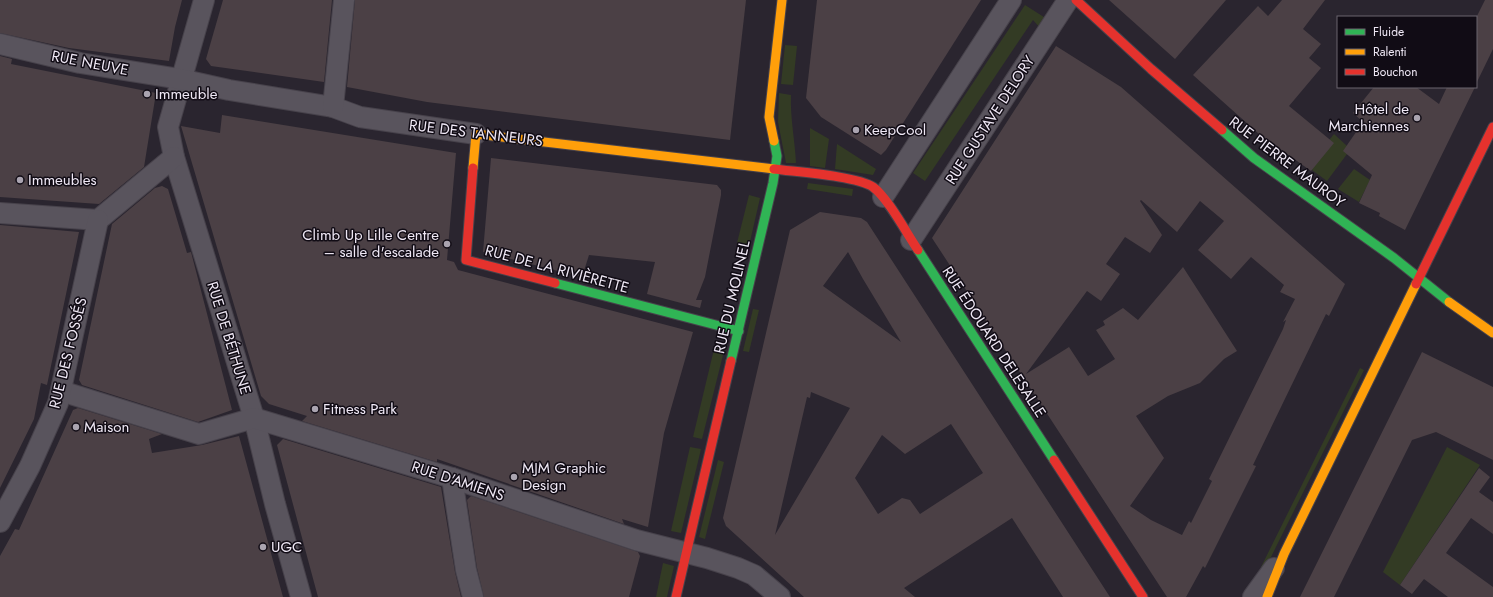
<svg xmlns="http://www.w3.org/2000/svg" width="1493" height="597" viewBox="0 0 1493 597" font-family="Jost,sans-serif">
<rect width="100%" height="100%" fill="#2a252f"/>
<g fill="#333b24">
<polygon points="1025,5 1047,19 1041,29 1033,20 925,181 913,173"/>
<polygon points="785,45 797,46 793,85 781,84"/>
<path d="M779,93L791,95C790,118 795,140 796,163H786L778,122Z"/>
<polygon points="810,128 829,139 825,168 810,166"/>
<polygon points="1334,134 1347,146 1347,154 1327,181 1312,170 1318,154"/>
<polygon points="837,144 876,169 873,175 835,169"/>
<polygon points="1354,169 1370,180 1359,202 1338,189"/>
<polygon points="808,183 853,189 852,196 807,189"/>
<polygon points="749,195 760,198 749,246 737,243"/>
<polygon points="753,309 759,310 749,352 743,351"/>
<polygon points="715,345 725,347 702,439 693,437"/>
<polygon points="1360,368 1364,370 1265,569 1261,567"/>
<polygon points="690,447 701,449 681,533 671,531"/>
<polygon points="1447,447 1480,465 1400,585 1383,572"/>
<polygon points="718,460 724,462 705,539 699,537"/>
<polygon points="663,563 674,566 667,597 656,597"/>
</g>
<g fill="#4b4045" fill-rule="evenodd">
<polygon points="0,0 182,0 175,27 169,61 69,48 0,33"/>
<polygon points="223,0 332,0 324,82 211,66 206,59"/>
<polygon points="355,0 746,0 730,140 427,102 347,87"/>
<polygon points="817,0 981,0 886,150 881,155 821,117 806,98"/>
<polygon points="1109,0 1226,0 1175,59"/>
<polygon points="1282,0 1325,0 1303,29 1321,44 1309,58 1321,68 1289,106 1334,143 1311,171 1259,134 1193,75 1258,6 1268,16"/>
<polygon points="1485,0 1493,0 1493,49 1476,84 1476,18"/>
<path d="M1056,46L1121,87L1345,284L1329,316L1326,314L1253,465L1256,466L1205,568L1203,566L1186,597H1167L932,238ZM1141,200L1177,232L1200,201L1224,221L1198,250L1231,279L1251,257L1284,285L1280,292L1295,299L1283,322L1286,320L1283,329L1209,479L1212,481L1191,523L1189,521L1182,535L1151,520L1130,506L1164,458L1136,416L1168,396L1200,383L1224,359L1237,351L1183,267L1138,320L1123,308L1103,321L1105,325L1096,330L1115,359L1088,376L1069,347L1026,374L1087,291L1101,301L1120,274L1106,264L1125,237L1150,253L1162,235L1140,201Z"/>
<polygon points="0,56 12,59 11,64 156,93 144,167 99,204 0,197"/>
<polygon points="1374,87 1416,87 1439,104 1447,87 1475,87 1405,230 1379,216 1380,213 1359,203 1372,175 1343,151 1363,122 1353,113"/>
<polygon points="222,115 456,153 447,260 454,262 458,270 693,332 664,433 648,527 622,519 624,524 437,459 437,462 302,421 307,416 269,404 261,396 181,126 220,133"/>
<polygon points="491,158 717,185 721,190 721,195 705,277 696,300 702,300 700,308 647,294 655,262 589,255 582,277 483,252"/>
<polygon points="162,186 168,189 187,253 191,252 232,410 198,422 82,385 79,380 112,224 155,188"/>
<path d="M820,212L861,218L867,222L1110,597H1063L1012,518L904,588L915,597H804L726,526L723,518L790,230ZM848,252L863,279L901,342L823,286ZM811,392L850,408L775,535L807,397L810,398ZM951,424L983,473L920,514L910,500L902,498L878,514L855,478L882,435L905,454Z"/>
<polygon points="0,225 79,232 47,385 41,383 34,419 0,488"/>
<polygon points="1422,352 1493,387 1493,460 1436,432 1412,440 1334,597 1300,597"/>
<polygon points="78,408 162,434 149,439 152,453 202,445 239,436 283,597 0,597 0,556 15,529 19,530 73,410"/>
<polygon points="283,439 441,487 455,572 461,597 318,597 277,445"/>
<polygon points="1479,468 1490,477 1479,492 1493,502 1493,534 1471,518 1446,553 1493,587 1493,597 1448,597 1424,579 1412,594 1400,585"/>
<polygon points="471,496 638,552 640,556 629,597 484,597 477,568 467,500"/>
</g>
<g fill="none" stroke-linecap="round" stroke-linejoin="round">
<defs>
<g id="street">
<polyline points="204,0 168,127 174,157 254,418 275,504 301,597"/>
<polyline points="0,44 80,63 180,79 229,90 333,107 360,117 476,134"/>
<polyline points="333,107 344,0"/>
<polyline points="883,197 1011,0"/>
<polyline points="0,213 98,220 174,157"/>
<polyline points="911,240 1068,0"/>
<polyline points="61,391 199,434 254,418 452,478 636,540 707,558 738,568 754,575 780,597"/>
<polyline points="452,478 466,570 473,597"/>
<polyline points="0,522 30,466 58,403 98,220"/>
<polyline points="1253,597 1274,568"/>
</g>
<g id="fast">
<polyline points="1222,130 1254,158 1394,258 1449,302"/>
<polyline points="918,250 1054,460"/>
<polyline points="555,283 739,331"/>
<polyline points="731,361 773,183 777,156 774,141"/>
</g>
<g id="slow">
<polyline points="774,141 769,117 782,0"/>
<polyline points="473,168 476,134 774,169"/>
<polyline points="1449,302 1493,333"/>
<polyline points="1267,597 1284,554 1416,284"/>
</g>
<g id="jam">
<polyline points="1076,0 1151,69 1222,130"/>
<polyline points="473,168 466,260 555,283"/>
<path d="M774,169C796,172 857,176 873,187C888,198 907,234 918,250"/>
<polyline points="1416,284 1493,127"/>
<polyline points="1054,460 1143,597"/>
<polyline points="676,597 731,361"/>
</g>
</defs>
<use href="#street" stroke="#47424b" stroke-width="22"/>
<use href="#fast" stroke="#47424b" stroke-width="11"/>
<use href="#slow" stroke="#47424b" stroke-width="11"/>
<use href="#jam" stroke="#47424b" stroke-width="11"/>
<use href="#street" stroke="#59545d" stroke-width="20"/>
<use href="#fast" stroke="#30b455" stroke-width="9"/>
<use href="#slow" stroke="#ff9f0a" stroke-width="9"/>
<use href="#jam" stroke="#e5322d" stroke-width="9"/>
</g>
<g fill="#aaa4b0" stroke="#110c15" stroke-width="1.5">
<circle cx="147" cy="94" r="4"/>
<circle cx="1417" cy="118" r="4"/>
<circle cx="856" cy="130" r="4"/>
<circle cx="20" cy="180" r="4"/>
<circle cx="447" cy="244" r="4"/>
<circle cx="315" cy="409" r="4"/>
<circle cx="76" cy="427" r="4"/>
<circle cx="514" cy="477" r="4"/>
<circle cx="263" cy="547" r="4"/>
</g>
<g text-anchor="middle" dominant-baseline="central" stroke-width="3" stroke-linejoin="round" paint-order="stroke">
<g font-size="15" fill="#efe8f5" stroke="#110c15">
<text transform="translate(90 63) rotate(11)">RUE NEUVE</text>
<text transform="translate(990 120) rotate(-57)">RUE GUSTAVE DELORY</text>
<text transform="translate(476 133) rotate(7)">RUE DES TANNEURS</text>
<text transform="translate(1287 162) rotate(37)">RUE PIERRE MAUROY</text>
<text transform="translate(557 269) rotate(15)">RUE DE LA RIVIÈRETTE</text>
<text transform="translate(732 297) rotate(-77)">RUE DU MOLINEL</text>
<text transform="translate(229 338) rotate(73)">RUE DE BÉTHUNE</text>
<text transform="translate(994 342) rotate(57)">RUE ÉDOUARD DELESALLE</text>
<text transform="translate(68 353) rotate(-76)">RUE DES FOSSÉS</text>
<text transform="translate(458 481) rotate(18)">RUE D'AMIENS</text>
</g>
<g font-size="15" fill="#efe8f5" stroke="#110c15" text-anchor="start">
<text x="155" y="94">Immeuble</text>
<text x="1409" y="109" text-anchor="end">Hôtel de<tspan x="1409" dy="17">Marchiennes</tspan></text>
<text x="864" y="130">KeepCool</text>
<text x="28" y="180">Immeubles</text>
<text x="439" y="235" text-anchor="end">Climb Up Lille Centre<tspan x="439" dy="17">– salle d'escalade</tspan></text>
<text x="323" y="409">Fitness Park</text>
<text x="84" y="427">Maison</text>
<text x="522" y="468">MJM Graphic<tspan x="522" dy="17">Design</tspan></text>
<text x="271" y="547">UGC</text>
</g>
</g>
<rect x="1337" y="16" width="140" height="72" fill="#110c15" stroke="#6a646f"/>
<rect x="1345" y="29" width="20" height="6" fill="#30b455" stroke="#6a646f"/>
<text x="1373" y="36" font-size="12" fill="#efe8f5">Fluide</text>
<rect x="1345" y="49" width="20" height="6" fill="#ff9f0a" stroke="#6a646f"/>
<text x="1373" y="56" font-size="12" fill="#efe8f5">Ralenti</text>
<rect x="1345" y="69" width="20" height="6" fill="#e5322d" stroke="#6a646f"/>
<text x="1373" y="76" font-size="12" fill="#efe8f5">Bouchon</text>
</svg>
